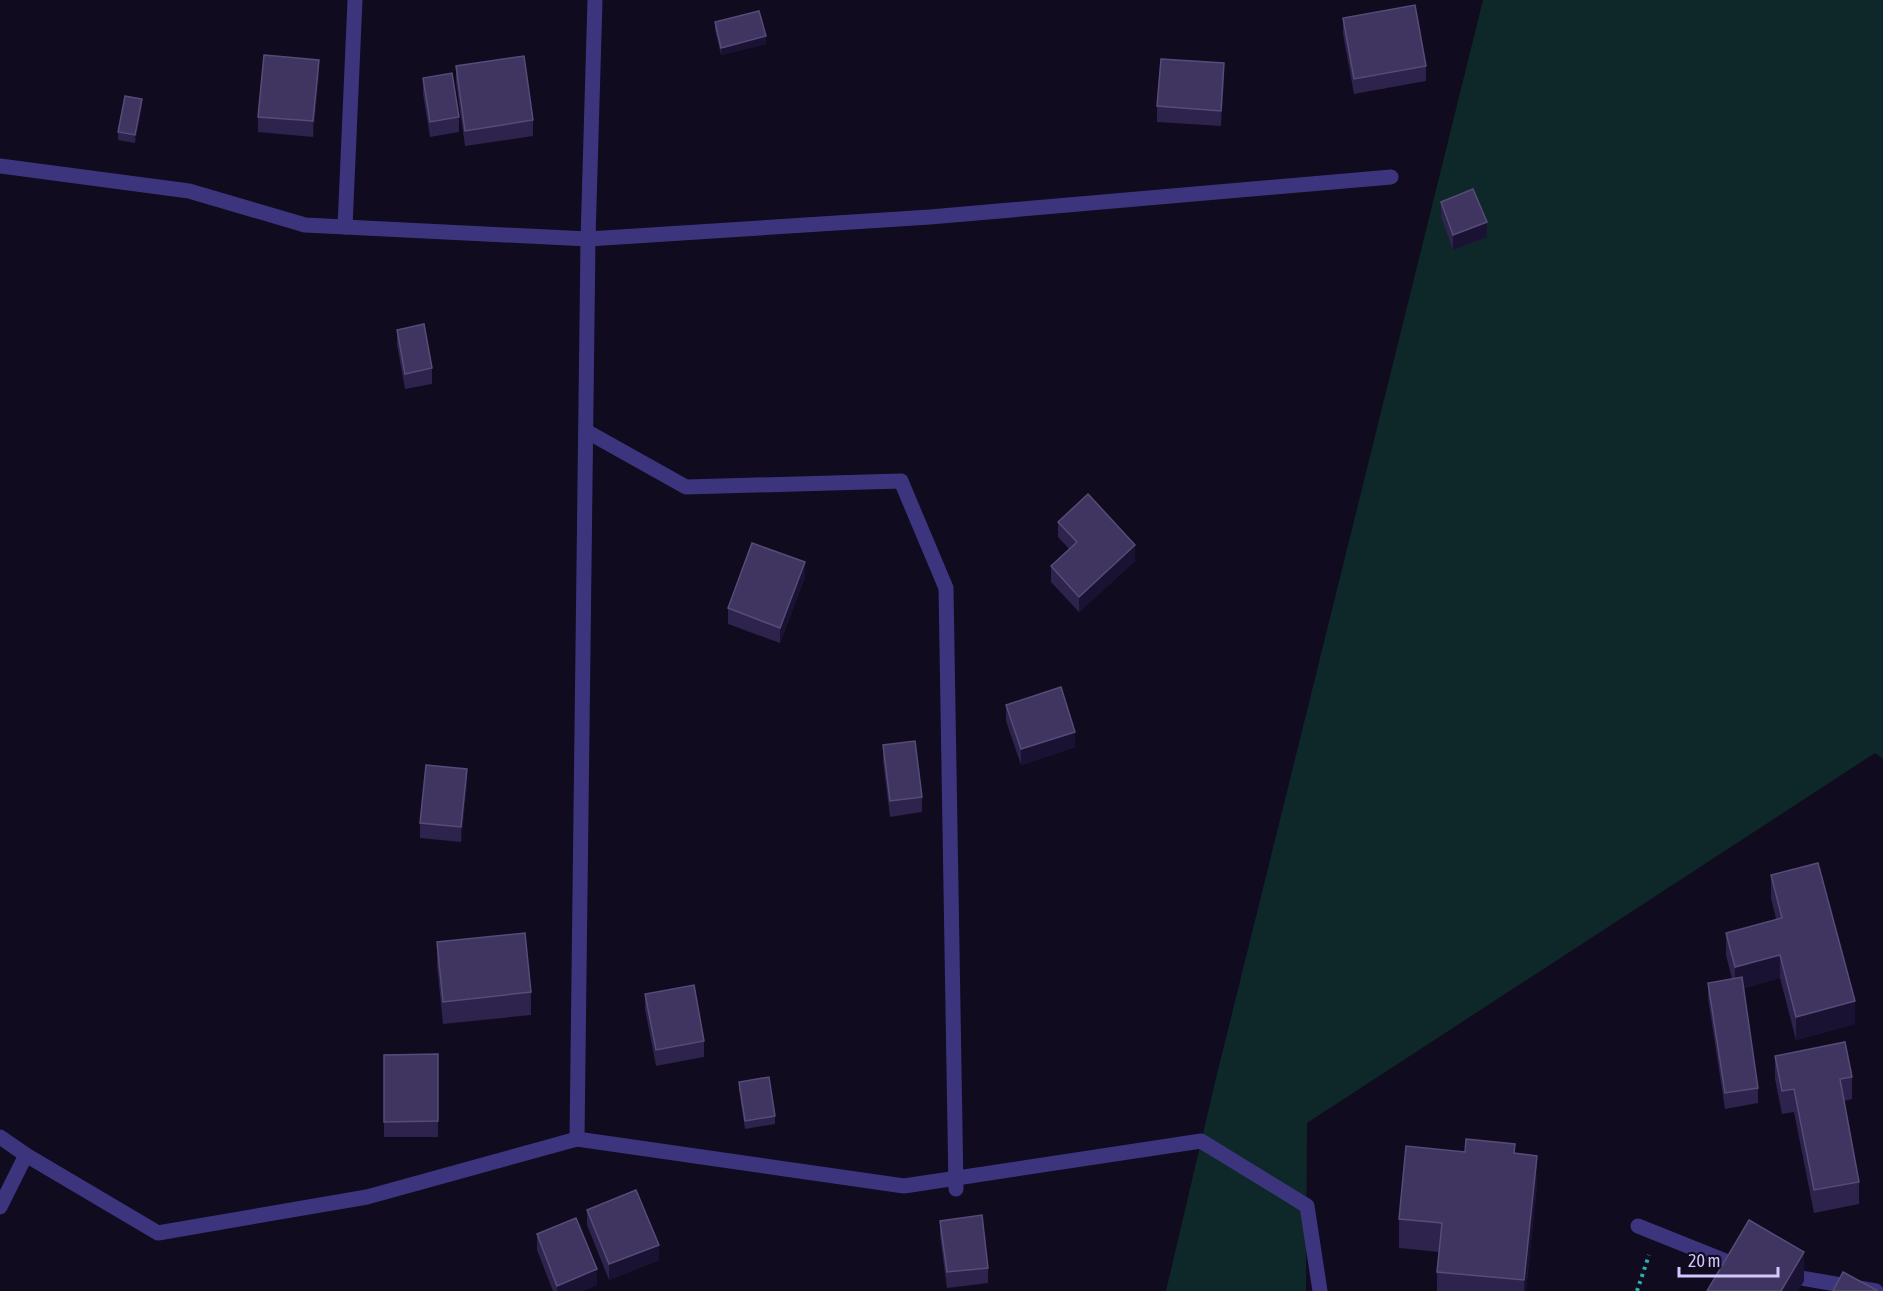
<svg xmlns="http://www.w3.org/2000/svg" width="1883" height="1291" viewBox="0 0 1883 1291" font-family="'Asap Condensed',sans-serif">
<rect width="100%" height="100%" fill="#100b1e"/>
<polygon fill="#0e2728" points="1483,0 1883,0 1883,759 1875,753 1307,1123 1306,1291 1166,1291 1216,1078"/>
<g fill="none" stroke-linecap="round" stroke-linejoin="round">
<polyline stroke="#2ab1b0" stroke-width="4" stroke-dasharray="3 4.5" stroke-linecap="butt" points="1637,1291 1649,1255"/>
<g stroke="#3c357e" stroke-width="15">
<polyline points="1638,1226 1743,1268"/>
<polyline points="1784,1275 1876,1291"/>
</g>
<g stroke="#3c357e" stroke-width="15">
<polyline points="0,166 189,191 305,225 588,239 930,217 1391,177"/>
<polyline points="345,227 355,0"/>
<polyline points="586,431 686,487 901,481 946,588 956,1189"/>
<polyline points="0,1137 26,1155 158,1233 367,1197 577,1139 904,1186 1201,1141 1307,1206 1320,1291"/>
<polyline points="577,1139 588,239 595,0"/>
<polyline points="0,1207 26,1155"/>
</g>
</g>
<g fill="#2d234c">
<polygon points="1343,18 1426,66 1426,81 1354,94 1343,34"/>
<polygon points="715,22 766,44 721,55 715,30"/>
<polygon points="456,66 533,120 533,136 465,146 456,82"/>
<polygon points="319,75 313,137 258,132 258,117"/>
<polygon points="423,78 459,117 459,132 430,137 423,94"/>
<polygon points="1224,79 1221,126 1157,122 1157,106"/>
<polygon points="142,106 135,143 118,140 118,132"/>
<polygon points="1441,202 1487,237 1453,250 1441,217"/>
<polygon points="397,330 432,368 432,384 405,389 397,345"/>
<polygon points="1058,522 1135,561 1079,612 1051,582 1051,566 1069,549 1058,537"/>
<polygon points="805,577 780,643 728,624 728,608"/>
<polygon points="1006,705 1075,747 1021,765 1006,721"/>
<polygon points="883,745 922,797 922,812 890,817 883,761"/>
<polygon points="467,784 461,842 420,838 420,823"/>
<polygon points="1771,875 1855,1024 1796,1040 1780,978 1744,988 1758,1088 1758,1103 1725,1109 1708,998 1708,983 1732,979 1726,955 1726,933 1776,919 1771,898"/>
<polygon points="437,942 531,992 531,1015 443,1024 437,965"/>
<polygon points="645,994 704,1041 704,1057 656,1066 645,1009"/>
<polygon points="438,1054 438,1137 384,1137 384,1055"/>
<polygon points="1775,1056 1852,1077 1852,1099 1844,1101 1859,1182 1859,1204 1814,1213 1794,1112 1782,1114 1775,1079"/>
<polygon points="739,1082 775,1116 775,1124 745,1129 739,1090"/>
<polygon points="1465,1152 1515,1153 1537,1185 1526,1291 1437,1291 1437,1272 1439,1252 1399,1248 1399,1219"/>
<polygon points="587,1210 659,1260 609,1280 587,1225"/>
<polygon points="940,1221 988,1268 988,1283 947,1288 940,1236"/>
<polygon points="537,1234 597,1285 582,1291 553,1291 537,1250"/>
</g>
<g fill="#1a1232">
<polygon points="766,36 766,44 721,55 721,48"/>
<polygon points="319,60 319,75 313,137 313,121"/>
<polygon points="1224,63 1224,79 1221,126 1221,111"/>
<polygon points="142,99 142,106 135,143 135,135"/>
<polygon points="1487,222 1487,237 1453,250 1453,235"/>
<polygon points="1135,545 1135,561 1079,612 1079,597"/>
<polygon points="805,562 805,577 780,643 780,628"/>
<polygon points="1075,732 1075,747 1021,765 1021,749"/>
<polygon points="467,769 467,784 461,842 461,827"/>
<polygon points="1780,955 1780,978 1735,990 1735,967"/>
<polygon points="1855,1001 1855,1024 1796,1040 1796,1017"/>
<polygon points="1537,1156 1537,1185 1526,1291 1524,1291 1524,1280"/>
<polygon points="659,1245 659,1260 609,1280 609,1264"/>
<polygon points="1804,1252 1804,1281 1798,1291 1781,1291"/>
<polygon points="597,1269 597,1285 582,1291 557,1291 557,1286"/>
</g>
<g fill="#3f3560" stroke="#564c79" stroke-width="1.5">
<polygon points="1415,5 1426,66 1354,79 1343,18"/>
<polygon points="759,11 766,36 721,48 715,22"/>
<polygon points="264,55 319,60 313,121 258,117"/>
<polygon points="524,56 533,120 465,131 456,66"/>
<polygon points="1161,59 1224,63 1221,111 1157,106"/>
<polygon points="452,73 459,117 430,122 423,78"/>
<polygon points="125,96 142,99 135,135 118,132"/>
<polygon points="1473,189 1487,222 1453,235 1441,202"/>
<polygon points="424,324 432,368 405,374 397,330"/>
<polygon points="1088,494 1135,545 1079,597 1051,566 1077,542 1058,522"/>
<polygon points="752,543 805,562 780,628 728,608"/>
<polygon points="1061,687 1075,732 1021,749 1006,705"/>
<polygon points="915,741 922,797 890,801 883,745"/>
<polygon points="426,765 467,769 461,827 420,823"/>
<polygon points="1818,863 1855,1001 1796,1017 1780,955 1735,967 1726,933 1782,918 1771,875"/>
<polygon points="525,933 531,992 443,1002 437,942"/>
<polygon points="1742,977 1758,1088 1725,1093 1708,983"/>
<polygon points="694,985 704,1041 656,1050 645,994"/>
<polygon points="1845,1042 1852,1077 1840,1079 1859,1182 1814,1190 1794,1089 1782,1091 1775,1056"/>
<polygon points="438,1054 438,1121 384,1122 384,1055"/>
<polygon points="769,1077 775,1116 745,1121 739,1082"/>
<polygon points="1466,1139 1515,1144 1514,1153 1537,1156 1524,1280 1437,1272 1442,1223 1399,1219 1406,1146 1465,1152"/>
<polygon points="636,1190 659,1245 609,1264 587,1210"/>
<polygon points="982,1215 988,1268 947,1272 940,1221"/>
<polygon points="576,1218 597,1269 557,1286 537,1234"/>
<polygon points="1749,1220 1804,1252 1781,1291 1707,1291"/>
<polygon points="1843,1272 1878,1291 1833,1291"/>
</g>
<path d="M1679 1267v9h99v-9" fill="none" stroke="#d1c8ff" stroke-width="3"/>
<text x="1688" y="1267" font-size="18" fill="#d1c8ff" stroke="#100b1e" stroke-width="4.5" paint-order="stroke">20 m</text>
</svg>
